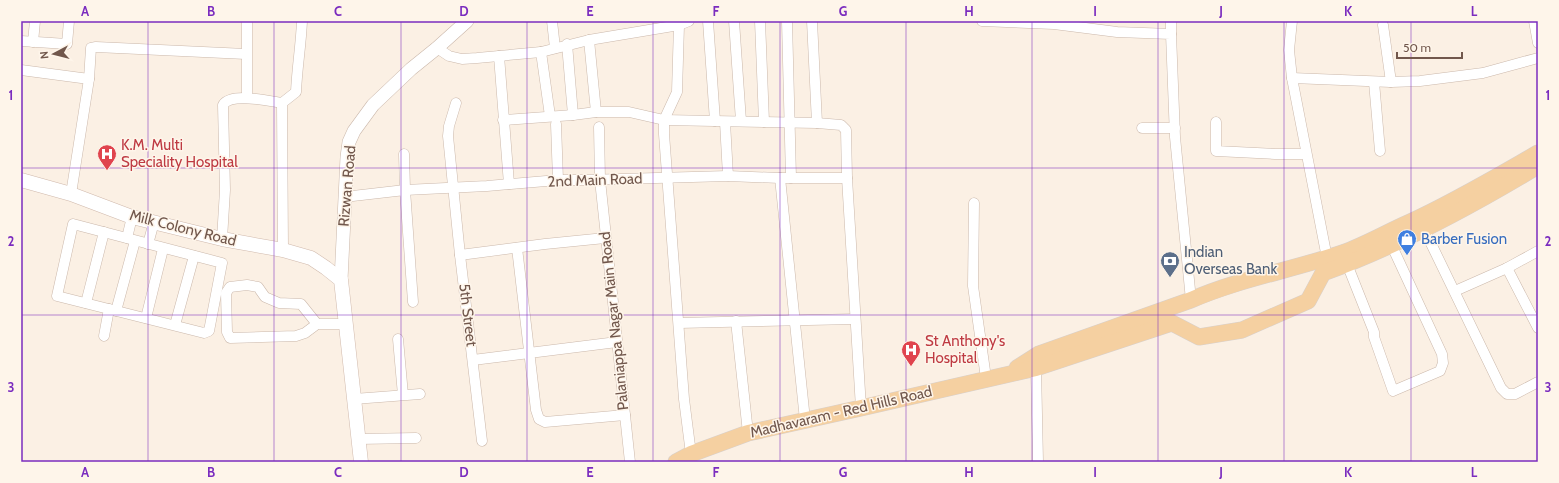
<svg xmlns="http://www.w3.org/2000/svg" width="1559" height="483" viewBox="0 0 1559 483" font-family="Cabin,sans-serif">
<rect width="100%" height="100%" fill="#fbf0e4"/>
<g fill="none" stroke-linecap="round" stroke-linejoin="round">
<defs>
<g id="minor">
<polyline points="552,21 555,48"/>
<polyline points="708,21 715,121"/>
<polyline points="734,21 741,121"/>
<polyline points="760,21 764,122"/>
<polyline points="787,21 791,178"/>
<polyline points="982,21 1054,24 1117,32 1171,34 1175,137 1191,300"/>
<polyline points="1171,21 1171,34"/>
<polyline points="1292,21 1289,50 1292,78 1327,258"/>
<polyline points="1534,21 1538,43"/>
<polyline points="679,25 677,92 664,120 664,134 684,399 691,454"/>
<polyline points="1383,25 1391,82 1420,81 1483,73 1538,58"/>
<polyline points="21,41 67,44 69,21"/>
<polyline points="33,42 35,21"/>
<polyline points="567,44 573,115"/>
<polyline points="437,48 449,56 462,59 477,58 541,52 589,40"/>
<polyline points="541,52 550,116"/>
<polyline points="499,56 509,184"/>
<polyline points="21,70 89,79"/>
<polyline points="1292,78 1391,82"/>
<polyline points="1374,82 1380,151"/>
<polyline points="247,98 247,21"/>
<polyline points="456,103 449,126 448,136 460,255 482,441"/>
<polyline points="596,112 589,40 679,25 689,21"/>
<polyline points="503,120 573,115 596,112 629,112 664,120 817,123 812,21"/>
<polyline points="725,122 728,176"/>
<polyline points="1216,122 1216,151 1275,154 1306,154"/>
<polyline points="817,123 841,125 846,130 847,178 861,408"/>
<polyline points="556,124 558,180"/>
<polyline points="599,127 600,180 630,462"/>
<polyline points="1142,128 1175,128"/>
<polyline points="404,154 405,190 413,302"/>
<polyline points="780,178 805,420"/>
<polyline points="71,194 89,79 91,48 96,47 246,54"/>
<polyline points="344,197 405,190 487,186 558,180 585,180 728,176 780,178 847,178"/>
<polyline points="974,203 973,286 986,378"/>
<polygon points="73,224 222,263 209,331 204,333 57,296"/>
<polyline points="1424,229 1501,388 1507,394 1515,394 1538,382"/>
<polyline points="127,238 132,217"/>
<path d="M222,239L225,190L223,105C231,92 269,101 282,103"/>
<polyline points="148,244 154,222"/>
<polyline points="517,248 536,410 539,419 545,422 625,415"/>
<path d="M283,250L282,103L296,92C297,68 301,45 302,21"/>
<polyline points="460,255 545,244 605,238"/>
<polyline points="1347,264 1374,332 1374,337 1393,391 1440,371 1443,363 1442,354 1391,244"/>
<polyline points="1507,268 1538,328"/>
<polyline points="1455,291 1507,268 1538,251"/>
<polyline points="86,303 104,232"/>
<polyline points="116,311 135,241"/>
<polyline points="146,318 163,249"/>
<polyline points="736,321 748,433"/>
<polyline points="679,323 855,319"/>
<polyline points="317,324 301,304 279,303 265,297 258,287 247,285 230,287 226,293 227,332 230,338 296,336 305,333 317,324 345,324"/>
<polyline points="175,325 194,256"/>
<polyline points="104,336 109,309"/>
<polyline points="398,339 403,395"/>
<polyline points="473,360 617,342"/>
<polyline points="1036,368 1038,462"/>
<polyline points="354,399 420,394"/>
<polyline points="358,439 416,438"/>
</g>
<polyline id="tertiary" points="341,280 347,157 349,142 354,131 373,105 411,69 437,48 467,21"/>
<polyline id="secondary" points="21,180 71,194 132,217 222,239 283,250 311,258 326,268 341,280 361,462"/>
<g id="primary">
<path d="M1017,368L1039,354L1191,300C1239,279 1292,270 1342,253C1365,245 1387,232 1410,222C1454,202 1496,177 1538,153"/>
<path d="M676,462L691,454L748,433L861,408L1036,368L1172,323L1199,337L1242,330L1308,301L1323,273C1398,246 1470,207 1538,166"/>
</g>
</defs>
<use href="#minor" stroke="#cbb8ab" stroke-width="11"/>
<use href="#tertiary" stroke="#cbb8ab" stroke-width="14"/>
<use href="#secondary" stroke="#d0b9ac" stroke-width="15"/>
<use href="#primary" stroke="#d7d0cd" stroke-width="17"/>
<use href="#minor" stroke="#fff" stroke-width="10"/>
<use href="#tertiary" stroke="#fff" stroke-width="13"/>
<use href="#secondary" stroke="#fff" stroke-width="14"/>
<use href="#primary" stroke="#f5d0a1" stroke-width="16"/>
</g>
<path fill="none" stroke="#7b2cbf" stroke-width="1" stroke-opacity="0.55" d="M148,21V462M274,21V462M401,21V462M527,21V462M653,21V462M780,21V462M906,21V462M1032,21V462M1158,21V462M1284,21V462M1411,21V462M21,168H1538M21,315H1538"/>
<defs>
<symbol id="hospital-pin" viewBox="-11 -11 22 30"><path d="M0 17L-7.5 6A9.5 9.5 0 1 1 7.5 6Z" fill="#e0444e" stroke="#fef5ea"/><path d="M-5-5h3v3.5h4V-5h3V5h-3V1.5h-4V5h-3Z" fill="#fff"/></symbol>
<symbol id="shop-pin" viewBox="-11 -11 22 30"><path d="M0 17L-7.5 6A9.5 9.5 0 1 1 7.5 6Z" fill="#3f7fe0" stroke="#fef5ea"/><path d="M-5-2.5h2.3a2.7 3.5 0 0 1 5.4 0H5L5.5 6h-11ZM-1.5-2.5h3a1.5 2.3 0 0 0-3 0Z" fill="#fff"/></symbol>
<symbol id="bank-pin" viewBox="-11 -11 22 30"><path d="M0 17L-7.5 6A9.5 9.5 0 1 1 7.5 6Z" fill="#5c6f8a" stroke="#fef5ea"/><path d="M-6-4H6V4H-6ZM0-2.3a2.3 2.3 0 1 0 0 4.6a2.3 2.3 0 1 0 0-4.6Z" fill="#fff"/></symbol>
</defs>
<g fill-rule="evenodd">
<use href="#hospital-pin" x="96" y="143" width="22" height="30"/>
<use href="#shop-pin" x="1396" y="228" width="22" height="30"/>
<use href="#bank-pin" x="1159" y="250" width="22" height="30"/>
<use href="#hospital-pin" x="900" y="339" width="22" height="30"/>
</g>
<g text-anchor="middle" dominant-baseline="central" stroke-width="3" stroke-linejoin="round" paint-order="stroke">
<g font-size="15" fill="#be3a42" stroke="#fef5ea" text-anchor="start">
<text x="121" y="145">K.M. Multi<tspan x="121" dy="17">Speciality Hospital</tspan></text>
<text x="925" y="341">St Anthony's<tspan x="925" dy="17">Hospital</tspan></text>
</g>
<g font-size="15" fill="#71574c" stroke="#fef5ea">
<text transform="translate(595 180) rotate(-2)">2nd Main Road</text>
<text transform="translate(347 186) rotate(-85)">Rizwan Road</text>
<text transform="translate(183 228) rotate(14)">Milk Colony Road</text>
<text transform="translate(468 315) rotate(83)">5th Street</text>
<text transform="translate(614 321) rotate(-96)">Palaniappa Nagar Main Road</text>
<text transform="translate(841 412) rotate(-13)">Madhavaram - Red Hills Road</text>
</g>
<g font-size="15" fill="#366cbe" stroke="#fef5ea" text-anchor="start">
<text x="1421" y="239">Barber Fusion</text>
</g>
<g font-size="15" fill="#4e5e75" stroke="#fef5ea" text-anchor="start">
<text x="1184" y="252">Indian<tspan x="1184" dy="17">Overseas Bank</tspan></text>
</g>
</g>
<rect width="1559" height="483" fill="none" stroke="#fef5ea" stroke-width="44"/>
<g transform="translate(54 54) rotate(263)" stroke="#fef5ea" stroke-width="3" paint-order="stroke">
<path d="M0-3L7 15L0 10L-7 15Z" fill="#71574c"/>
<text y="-6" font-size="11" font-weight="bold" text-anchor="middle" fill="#71574c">N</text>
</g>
<path d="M1397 52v6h65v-6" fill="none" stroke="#71574c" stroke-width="2"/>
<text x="1403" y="52" font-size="12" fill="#71574c" stroke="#fef5ea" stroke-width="3" paint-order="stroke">50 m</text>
<rect x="22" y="22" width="1515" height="439" fill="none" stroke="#7b2cbf" stroke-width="1.5"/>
<g font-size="13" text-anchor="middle" font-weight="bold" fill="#7b2cbf">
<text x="85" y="16">A</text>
<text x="211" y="16">B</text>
<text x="338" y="16">C</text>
<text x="464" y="16">D</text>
<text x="590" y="16">E</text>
<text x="716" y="16">F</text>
<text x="843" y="16">G</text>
<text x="969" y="16">H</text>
<text x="1095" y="16">I</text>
<text x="1221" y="16">J</text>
<text x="1348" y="16">K</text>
<text x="1474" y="16">L</text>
<text x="11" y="100">1</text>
<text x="1548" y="100">1</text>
<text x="11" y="246">2</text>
<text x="1548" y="246">2</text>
<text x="11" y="392">3</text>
<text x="1548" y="392">3</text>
<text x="85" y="477">A</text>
<text x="211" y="477">B</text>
<text x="338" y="477">C</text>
<text x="464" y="477">D</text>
<text x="590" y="477">E</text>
<text x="716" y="477">F</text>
<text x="843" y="477">G</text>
<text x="969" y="477">H</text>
<text x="1095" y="477">I</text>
<text x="1221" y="477">J</text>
<text x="1348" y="477">K</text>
<text x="1474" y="477">L</text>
</g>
</svg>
